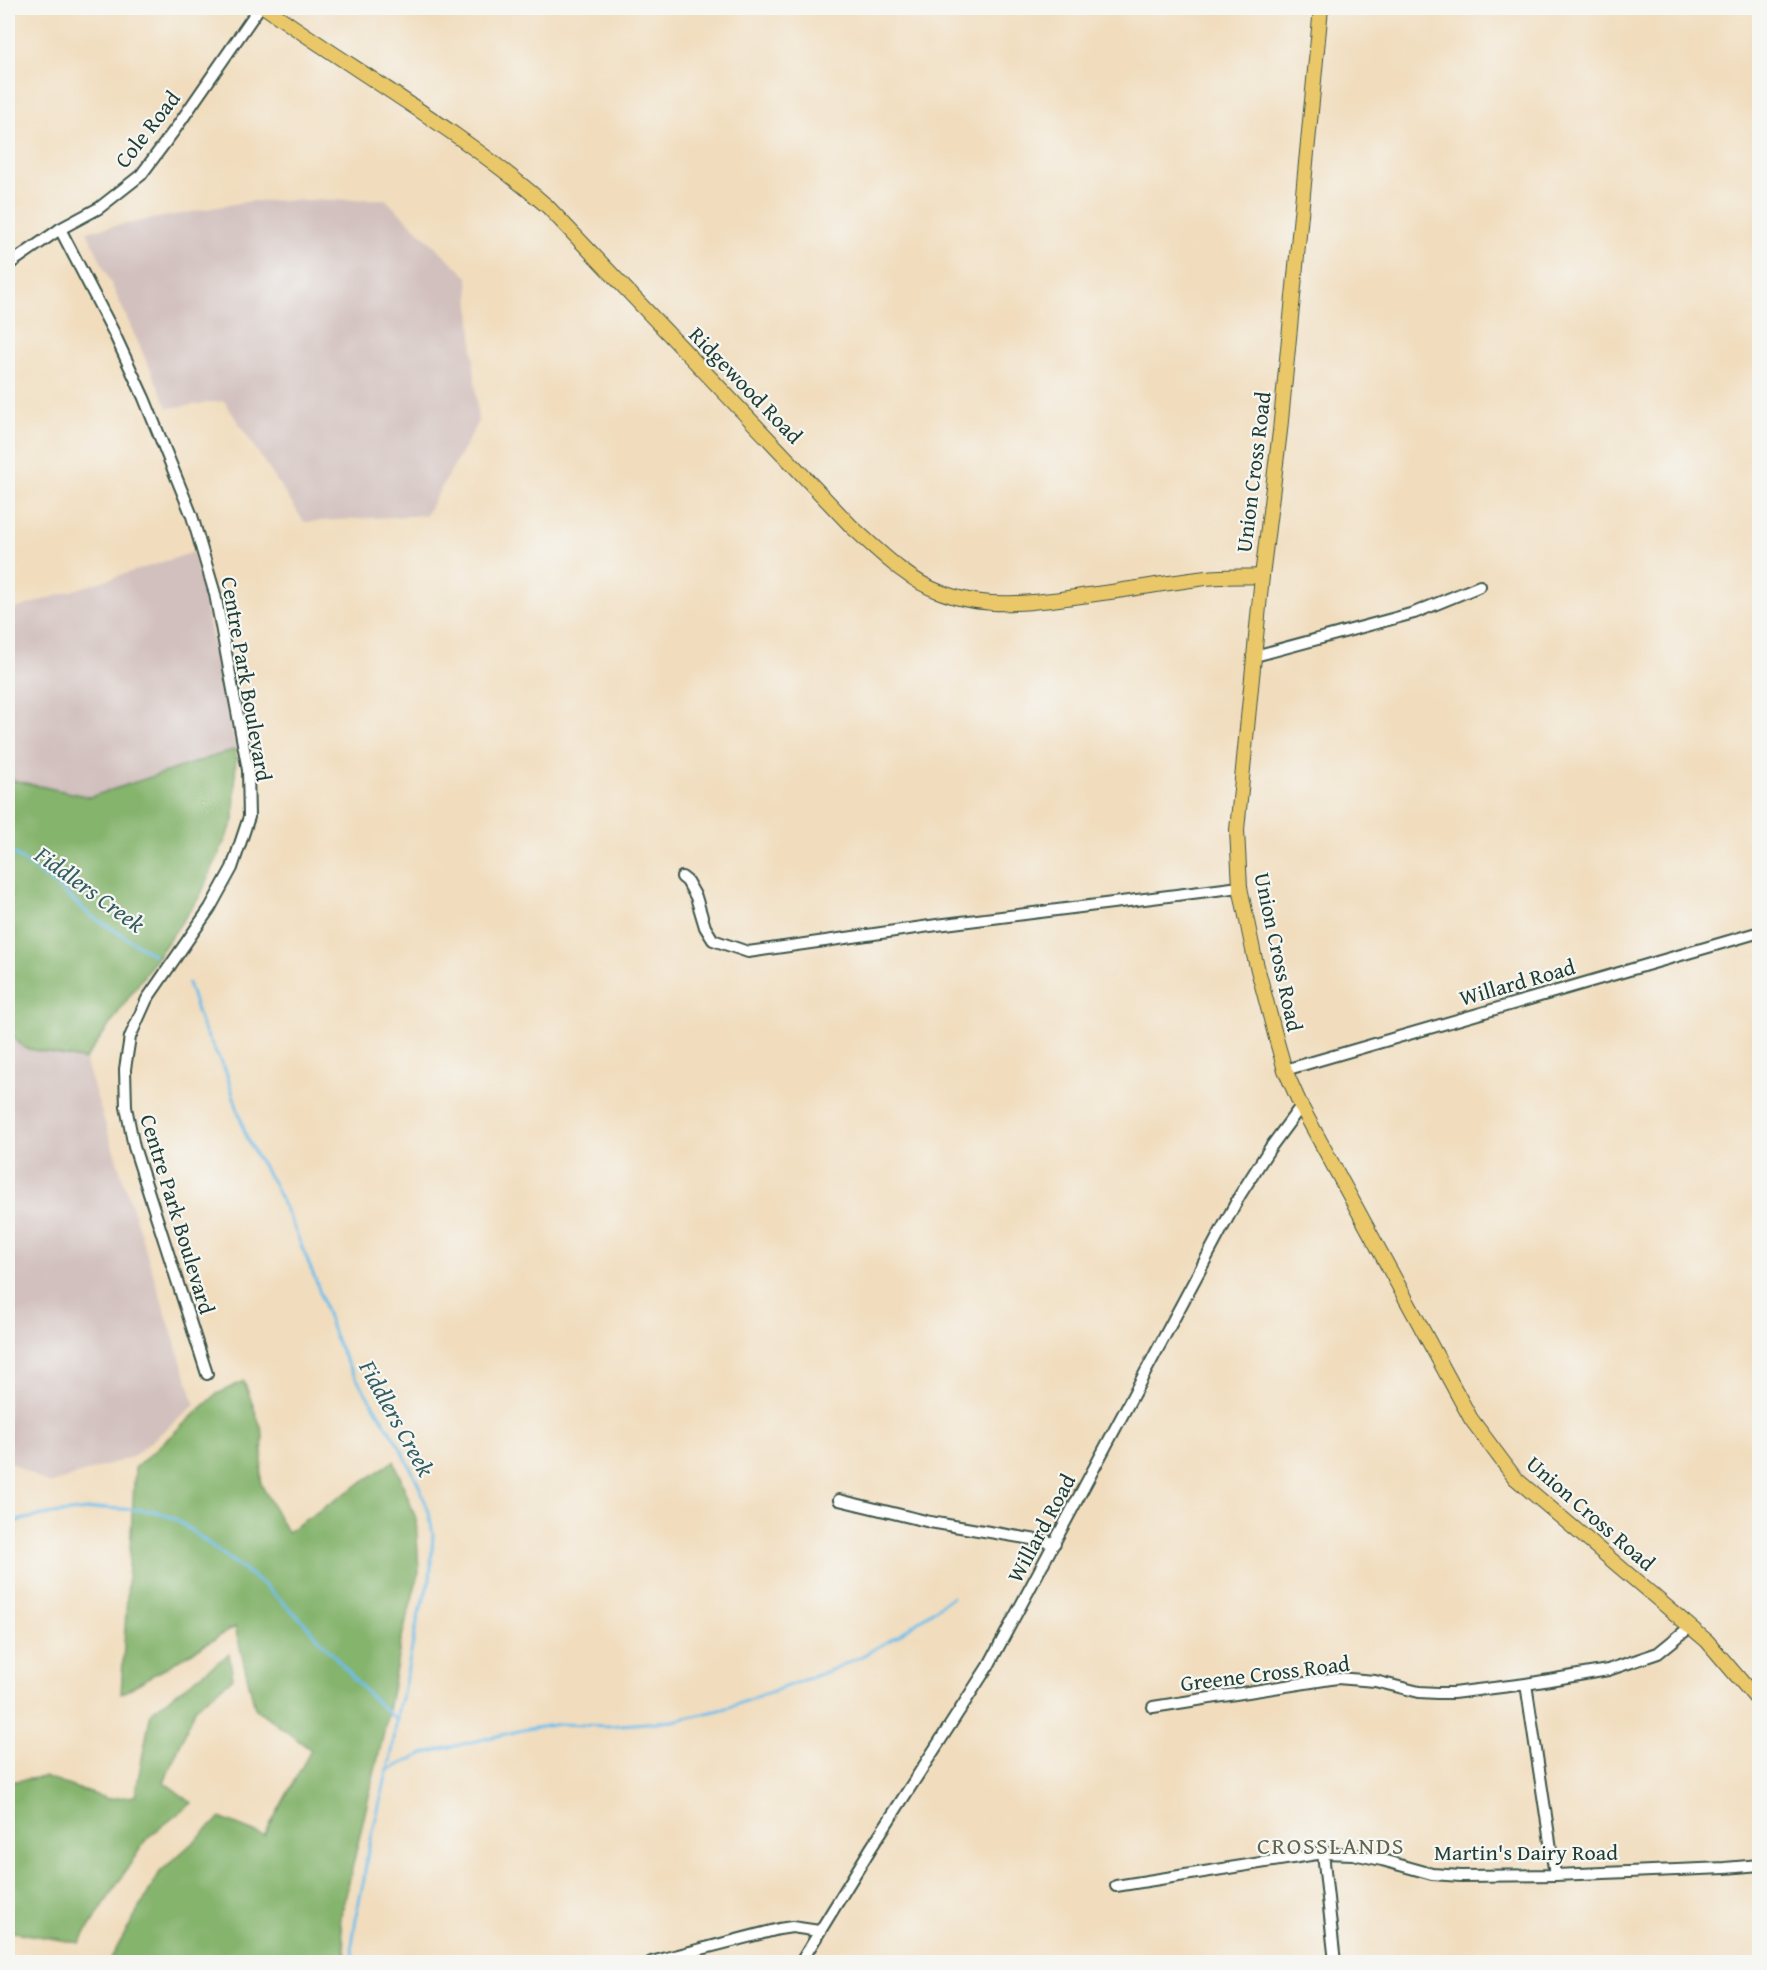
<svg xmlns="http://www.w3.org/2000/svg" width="1767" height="1970" viewBox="0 0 1767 1970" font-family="'Gentium Book Plus',serif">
<rect width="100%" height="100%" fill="#f6f6f2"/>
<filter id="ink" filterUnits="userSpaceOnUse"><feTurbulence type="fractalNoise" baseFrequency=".0167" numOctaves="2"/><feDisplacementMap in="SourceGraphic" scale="12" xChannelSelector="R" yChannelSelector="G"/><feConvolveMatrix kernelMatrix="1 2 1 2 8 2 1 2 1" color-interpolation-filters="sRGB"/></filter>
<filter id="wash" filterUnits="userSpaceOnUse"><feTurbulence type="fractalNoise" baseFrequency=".008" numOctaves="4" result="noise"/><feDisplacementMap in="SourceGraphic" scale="24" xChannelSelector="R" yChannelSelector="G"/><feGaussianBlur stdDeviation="1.35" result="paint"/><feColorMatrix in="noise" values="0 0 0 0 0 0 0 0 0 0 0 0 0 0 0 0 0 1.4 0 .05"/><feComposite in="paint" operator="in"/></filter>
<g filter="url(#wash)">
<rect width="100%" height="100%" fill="#f1ddbe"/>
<g fill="#d1c0bd">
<polygon points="385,199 468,277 478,423 426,515 304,522 224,401 168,408 87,231 250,201"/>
<polygon points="194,552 236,749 90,797 11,780 8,765 8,611"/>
<polygon points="8,1031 24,1048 85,1060 195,1405 132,1457 49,1484 8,1461"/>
</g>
<g fill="#85b46d" stroke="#527850" stroke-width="1.5">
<polygon points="236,749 234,820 200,896 85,1060 24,1048 8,1031 8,765 12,780 90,797"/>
<polygon points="244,1381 263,1433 261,1484 287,1532 394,1461 416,1519 419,1572 401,1641 384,1732 340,1920 347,1962 117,1962 111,1958 160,1872 220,1818 264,1836 311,1750 255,1708 235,1627 121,1694 135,1468 217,1394"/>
<polygon points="229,1654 233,1678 196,1707 164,1782 192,1803 147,1838 79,1943 8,1931 8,1782 44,1777 108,1799 135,1796 151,1712"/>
</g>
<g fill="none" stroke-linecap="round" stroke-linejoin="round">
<g stroke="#6ebee9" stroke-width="3">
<polyline points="1754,8 1760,10"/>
<polyline points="8,849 58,887 90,915 154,955"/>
<polyline points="188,983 202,1026 226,1072 246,1136 255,1154 274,1184 294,1228 316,1281 335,1338 348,1365 400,1447 417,1481 429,1512 433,1535 430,1579 418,1617 403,1693 399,1704 392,1752 367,1856 364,1879 357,1911 352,1945 353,1962"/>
<polyline points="8,1523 43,1515 105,1508 155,1511 177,1520 263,1584 304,1622 368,1694 396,1720"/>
<polyline points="386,1771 425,1753 527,1729 560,1724 607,1726 673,1721 724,1709 831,1670 862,1656 899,1635 952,1597"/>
</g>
</g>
</g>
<g filter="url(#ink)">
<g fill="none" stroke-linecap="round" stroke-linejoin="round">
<defs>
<g id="minor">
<polyline points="60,229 113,331 144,398 192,516 215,594 248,770 249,817 232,868 210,908 147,999 130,1037 125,1069 126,1107 134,1147 207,1374"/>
<polyline points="8,265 60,229 99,208 141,175 176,128 259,8"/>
<polyline points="1255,656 1414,613 1480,586"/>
<polyline points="682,877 687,881 696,897 705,927 713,940 748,952 937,925 1240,887"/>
<polyline points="1285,1070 1760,932"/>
<polyline points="839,1500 930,1522 1055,1543"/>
<polyline points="1526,1684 1555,1875"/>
<polyline points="1153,1707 1337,1678 1375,1681 1419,1692 1437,1693 1453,1693 1526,1684 1608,1670 1658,1653 1690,1627"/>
<polyline points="1323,1853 1335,1962"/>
<polyline points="1116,1886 1323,1853 1353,1854 1382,1860 1432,1874 1461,1876 1555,1875 1725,1868 1760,1865"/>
<polyline points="651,1962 779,1929 792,1927 819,1931"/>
<polyline points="801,1962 871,1848 990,1663 1240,1195 1270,1148 1301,1106"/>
</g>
<g id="major">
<path d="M266,8C360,74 461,131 548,207L852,527C879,551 907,580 940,592C989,611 1039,602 1089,595C1125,590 1161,584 1198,579C1219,576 1241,577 1262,576"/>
<polyline points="1321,8 1280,431 1262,576 1237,830 1240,887 1254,955 1277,1042 1285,1070 1301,1106 1471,1419 1515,1478 1707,1641 1760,1703"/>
</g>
</defs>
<use href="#minor" stroke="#3e5549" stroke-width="14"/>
<use href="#major" stroke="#3e5549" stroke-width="16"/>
<use href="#minor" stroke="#fff" stroke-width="10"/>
<use href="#major" stroke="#eac769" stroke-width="14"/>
</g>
</g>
<g text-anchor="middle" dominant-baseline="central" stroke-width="4.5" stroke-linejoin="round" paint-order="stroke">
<g font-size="22" fill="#1f3d34" stroke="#f6f6f2">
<text transform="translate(147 129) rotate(-52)">Cole Road</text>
<text transform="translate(746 385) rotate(46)">Ridgewood Road</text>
<text transform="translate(1253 472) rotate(-83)">Union Cross Road</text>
<text transform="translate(247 679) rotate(80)">Centre Park Boulevard</text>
<text transform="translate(1279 952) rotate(78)">Union Cross Road</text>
<text transform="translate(1517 982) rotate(-16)">Willard Road</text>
<text transform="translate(178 1214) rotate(73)">Centre Park Boulevard</text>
<text transform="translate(1591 1513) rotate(41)">Union Cross Road</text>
<text transform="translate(1041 1528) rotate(-62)">Willard Road</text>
<text transform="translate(1265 1673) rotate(-7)">Greene Cross Road</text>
<text x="1526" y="1852">Martin's Dairy Road</text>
</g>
<g font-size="24" font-style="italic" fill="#335d61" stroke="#f6f6f2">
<text transform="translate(90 889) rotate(36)">Fiddlers Creek</text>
<text transform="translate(397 1418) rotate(61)">Fiddlers Creek</text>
</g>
<g font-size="24" letter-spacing="1.5" fill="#626650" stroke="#f6f6f2">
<text x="1331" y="1845">CROSSLANDS</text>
</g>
</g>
<rect width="1767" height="1970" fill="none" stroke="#f6f6f2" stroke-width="30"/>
</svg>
